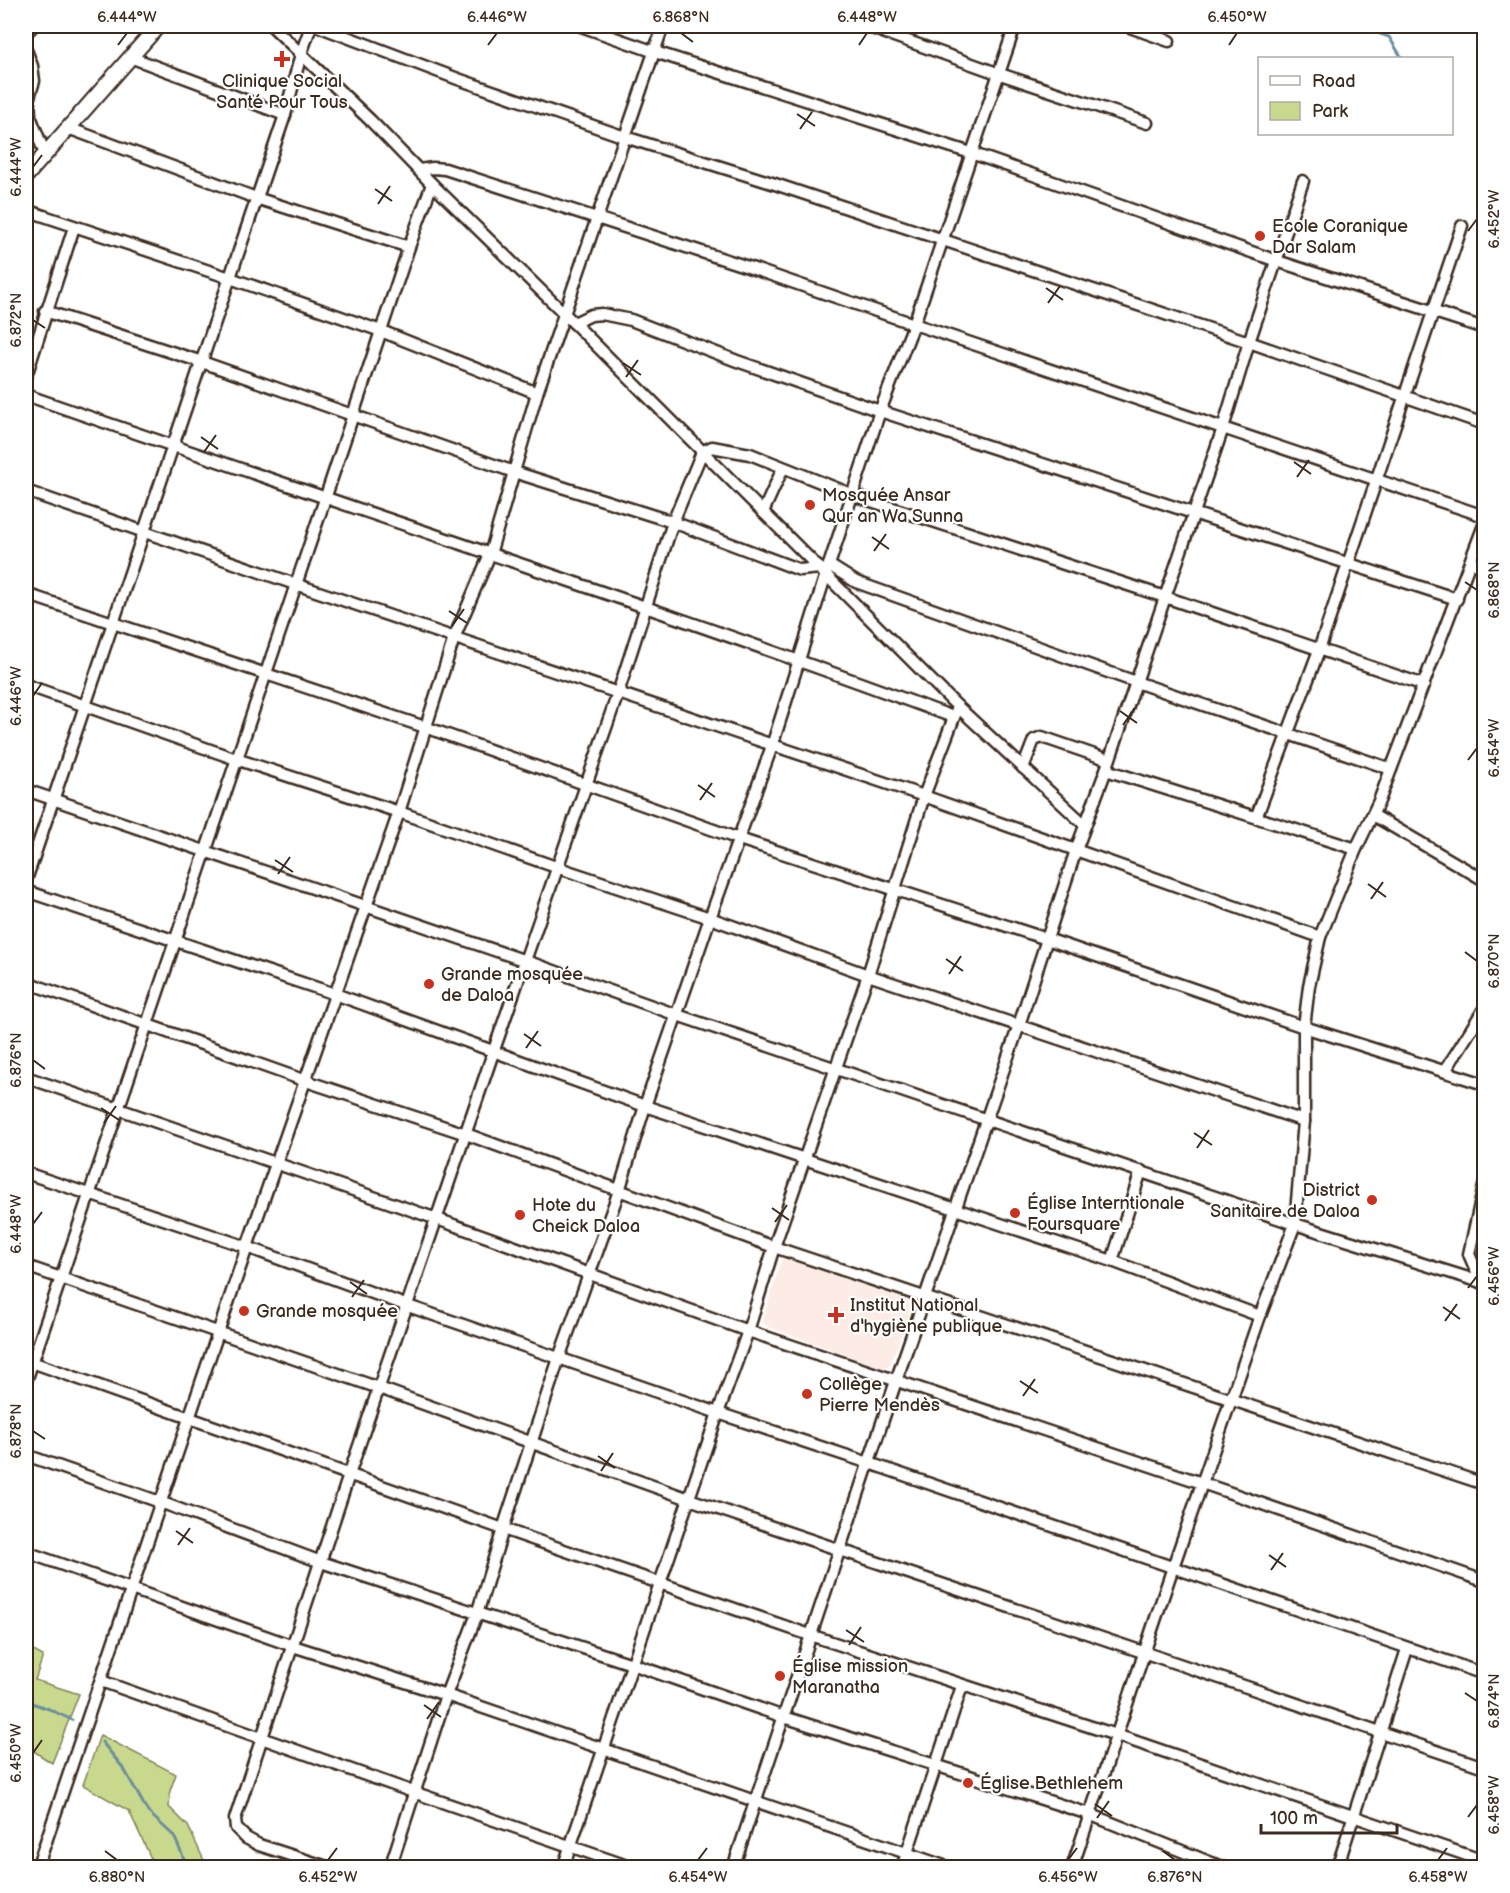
<svg xmlns="http://www.w3.org/2000/svg" width="1510" height="1893" viewBox="0 0 1510 1893" font-family="'Balsamiq Sans',sans-serif">
<rect width="100%" height="100%" fill="#fff"/>
<filter id="ink" filterUnits="userSpaceOnUse"><feTurbulence type="fractalNoise" baseFrequency=".0167" numOctaves="2"/><feDisplacementMap in="SourceGraphic" scale="12" xChannelSelector="R" yChannelSelector="G"/><feConvolveMatrix kernelMatrix="1 2 1 2 8 2 1 2 1" color-interpolation-filters="sRGB"/></filter>
<g filter="url(#ink)">
<polygon fill="#fdece6" points="782,1258 907,1300 911,1309 890,1365 883,1368 768,1327 762,1322"/>
<g fill="#c8d98e" stroke="#828256" stroke-width="1.5">
<polygon points="26,1647 43,1656 35,1680 79,1694 52,1763 26,1746"/>
<polygon points="100,1735 176,1774 170,1791 169,1807 188,1826 207,1867 155,1867 129,1811 83,1785"/>
</g>
<g fill="none" stroke-linecap="round" stroke-linejoin="round">
<g stroke="#6c8e9b" stroke-width="3">
<polyline points="1358,26 1389,37 1402,58"/>
<polyline points="26,1701 49,1709 72,1720"/>
<polyline points="102,1742 124,1769 148,1812 174,1836 188,1868"/>
</g>
<defs>
<g id="minor">
<polyline points="272,26 371,121 432,184 574,323 958,707 1085,825"/>
<polyline points="318,26 458,79 625,137 772,183 1249,342 1484,424"/>
<polyline points="581,26 655,52 971,153 1277,261 1484,328"/>
<polyline points="866,26 997,73 1147,123"/>
<polyline points="1127,26 1169,41"/>
<polyline points="26,33 33,26"/>
<polyline points="26,50 32,66 34,81 29,97 30,116 45,154"/>
<polyline points="130,57 285,115"/>
<polyline points="68,128 256,198 409,247"/>
<polyline points="419,170 433,168 445,169 748,267 914,324 1484,516"/>
<polyline points="26,210 230,278 381,331 537,393"/>
<polyline points="45,311 202,362 514,472 673,522 800,570 820,568"/>
<polyline points="574,323 591,315 602,314 631,320 737,361 880,411 1457,599"/>
<polyline points="26,376 74,227"/>
<path d="M26,395C335,503 646,603 953,717"/>
<polyline points="26,491 295,584 924,796 1320,937"/>
<polyline points="763,512 783,468"/>
<polyline points="1471,562 1484,568"/>
<polyline points="829,565 856,582 1136,682 1391,769"/>
<polyline points="26,594 425,727 739,839 1047,939 1304,1027 1484,1084"/>
<polyline points="26,685 236,759 399,812 556,867 710,918 868,975 1304,1121"/>
<polyline points="1023,768 1034,740 1042,737 1109,760"/>
<polyline points="1106,770 1356,849"/>
<polyline points="26,790 526,961 677,1015 1295,1224 1484,1283"/>
<polyline points="1373,815 1484,880"/>
<polyline points="1256,818 1319,650 1462,226"/>
<polyline points="26,880 285,115 301,54 311,26"/>
<polyline points="26,891 335,994 645,1106 1112,1261 1260,1316"/>
<polyline points="26,982 306,1081 466,1134 774,1247 1484,1484"/>
<polyline points="1445,1071 1484,1009"/>
<polyline points="26,1077 437,1219 748,1331 1202,1483 1484,1581"/>
<polyline points="26,1173 247,1247 408,1306 718,1413 869,1463 1484,1674"/>
<polyline points="1112,1261 1141,1171"/>
<polyline points="26,1266 379,1388 689,1499 1484,1767"/>
<polyline points="1481,1282 1469,1254 1484,1186"/>
<polyline points="26,1360 503,1529 810,1635 1116,1735 1484,1861"/>
<polyline points="26,1381 325,499 409,247 432,184"/>
<polyline points="26,1455 160,1502 321,1562 632,1664 784,1717 1089,1814 1224,1868"/>
<polyline points="26,1552 293,1646 446,1695 950,1868"/>
<polyline points="101,1681 416,1793 633,1868"/>
<polyline points="37,1868 247,1247 399,812 454,638 490,554 537,393 663,26"/>
<polyline points="330,1868 259,1845 246,1838 236,1828 235,1819 349,1475 494,1050 618,693 673,522 702,452 712,447 750,454 853,495 1165,597 1424,685"/>
<polyline points="390,1868 446,1695 477,1614 503,1529 559,1358 619,1191 645,1106 710,918 772,746 826,574 880,411 914,324 1015,26"/>
<polyline points="563,1868 718,1413 748,1331 774,1247 868,975 924,796 958,707"/>
<polyline points="733,1868 896,1381 1019,1025 1076,850 1106,770 1223,428 1249,342 1303,181"/>
<polyline points="902,1868 962,1686"/>
<polyline points="1072,1868 1173,1567 1260,1316 1295,1224 1304,1121 1304,1027 1309,986 1320,937 1356,849 1379,801 1484,525"/>
<polyline points="1337,1868 1407,1649"/>
</g>
<polyline id="major" points="26,176 158,26"/>
</defs>
<use href="#minor" stroke="#3b2a1e" stroke-width="15"/>
<use href="#major" stroke="#3b2a1e" stroke-width="18"/>
<use href="#minor" stroke="#fff" stroke-width="10"/>
<use href="#major" stroke="#fff" stroke-width="14"/>
</g>
</g>
<path fill="none" stroke="#3b2a1e" stroke-width="2" d="M681,33L693,42M118,45L127,33M488,45L497,33M859,45L867,33M1229,45L1237,33M797,114L815,126M800,129L812,112M33,167L42,155M375,189L392,201M378,204L390,186M1468,231L1477,219M1046,288L1063,300M1048,303L1060,286M33,320L45,328M623,363L641,375M626,377L638,360M201,437L218,449M204,452L216,435M1294,462L1311,474M1297,477L1309,460M872,537L889,549M874,551L886,534M1465,582L1477,590M449,611L467,623M452,626L464,609M33,696L42,683M1120,711L1137,723M1123,725L1135,708M1468,760L1477,748M698,785L715,797M700,800L712,783M275,860L293,872M278,874L290,857M1368,884L1386,897M1371,899L1383,882M1465,952L1477,961M946,959L963,971M949,974L961,956M524,1034L541,1046M526,1048L538,1031M33,1060L45,1069M101,1108L119,1120M104,1123L116,1106M1194,1133L1212,1145M1197,1148L1209,1130M772,1208L789,1220M775,1222L787,1205M33,1224L42,1212M350,1282L367,1294M1468,1288L1477,1276M352,1297L364,1280M1443,1307L1460,1319M1445,1321L1457,1304M1020,1381L1038,1393M1023,1396L1035,1379M33,1431L45,1439M598,1456L615,1468M601,1471L613,1453M176,1531L193,1543M178,1545L190,1528M1269,1555L1286,1567M1271,1570L1283,1553M846,1630L864,1642M849,1645L861,1627M1465,1693L1477,1701M424,1705L441,1717M427,1719L439,1702M33,1753L42,1740M1095,1804L1112,1816M1468,1817L1477,1805M1097,1818L1109,1801M105,1851L117,1860M1163,1851L1175,1860M328,1860L337,1848M698,1860L707,1848M1068,1860L1077,1848M1438,1860L1447,1848"/>
<g fill="#c8321e" stroke="#fff" stroke-width="2">
<path d="M279 50h6v6h6v6h-6v6h-6v-6h-6v-6h6z"/>
<circle cx="1260" cy="236" r="6"/>
<circle cx="810" cy="505" r="6"/>
<circle cx="429" cy="984" r="6"/>
<circle cx="1372" cy="1200" r="6"/>
<circle cx="1015" cy="1213" r="6"/>
<circle cx="520" cy="1215" r="6"/>
<circle cx="244" cy="1311" r="6"/>
<path d="M833 1306h6v6h6v6h-6v6h-6v-6h-6v-6h6z"/>
<circle cx="807" cy="1394" r="6"/>
<circle cx="780" cy="1676" r="6"/>
<circle cx="968" cy="1783" r="6"/>
</g>
<g text-anchor="middle" dominant-baseline="central" stroke-width="4.5" stroke-linejoin="round" paint-order="stroke">
<g font-size="18" fill="#3b2a1e" stroke="#fff" text-anchor="start">
<text x="282" y="81" text-anchor="middle">Clinique Social<tspan x="282" dy="21">Santé Pour Tous</tspan></text>
<text x="1272" y="226">Ecole Coranique<tspan x="1272" dy="21">Dar Salam</tspan></text>
<text x="822" y="495">Mosquée Ansar<tspan x="822" dy="21">Qur an Wa Sunna</tspan></text>
<text x="441" y="974">Grande mosquée<tspan x="441" dy="21">de Daloa</tspan></text>
<text x="1360" y="1190" text-anchor="end">District<tspan x="1360" dy="21">Sanitaire de Daloa</tspan></text>
<text x="1027" y="1203">Église Interntionale<tspan x="1027" dy="21">Foursquare</tspan></text>
<text x="532" y="1205">Hote du<tspan x="532" dy="21">Cheick Daloa</tspan></text>
<text x="850" y="1305">Institut National<tspan x="850" dy="21">d'hygiène publique</tspan></text>
<text x="256" y="1311">Grande mosquée</text>
<text x="819" y="1384">Collège<tspan x="819" dy="21">Pierre Mendès</tspan></text>
<text x="792" y="1666">Église mission<tspan x="792" dy="21">Maranatha</tspan></text>
<text x="980" y="1783">Église Bethlehem</text>
</g>
</g>
<rect width="1510" height="1893" fill="none" stroke="#fff" stroke-width="66"/>
<rect x="1258" y="57" width="195" height="78" fill="#ffffff" stroke="#b1aaa5" stroke-width="1.5"/>
<rect x="1270" y="76" width="30" height="9" fill="#ffffff" stroke="#b1aaa5" stroke-width="1.5"/>
<text x="1312" y="87" font-size="18" fill="#3b2a1e">Road</text>
<rect x="1270" y="102" width="30" height="18" fill="#c8d98e" stroke="#b1aaa5" stroke-width="1.5"/>
<text x="1312" y="117" font-size="18" fill="#3b2a1e">Park</text>
<path d="M1261 1824v9h136v-9" fill="none" stroke="#3b2a1e" stroke-width="3"/>
<text x="1270" y="1824" font-size="18" fill="#3b2a1e" stroke="#ffffff" stroke-width="4.5" paint-order="stroke">100 m</text>
<rect x="33" y="33" width="1444" height="1827" fill="none" stroke="#3b2a1e" stroke-width="2"/>
<g font-size="15" text-anchor="middle" fill="#3b2a1e">
<text x="127" y="22">6.444°W</text>
<text x="497" y="22">6.446°W</text>
<text x="681" y="22">6.868°N</text>
<text x="867" y="22">6.448°W</text>
<text x="1237" y="22">6.450°W</text>
<text transform="translate(16 167) rotate(-90)" y="5">6.444°W</text>
<text transform="translate(1494 219) rotate(-90)" y="5">6.452°W</text>
<text transform="translate(16 320) rotate(-90)" y="5">6.872°N</text>
<text transform="translate(1494 590) rotate(-90)" y="5">6.868°N</text>
<text transform="translate(16 696) rotate(-90)" y="5">6.446°W</text>
<text transform="translate(1494 748) rotate(-90)" y="5">6.454°W</text>
<text transform="translate(1494 961) rotate(-90)" y="5">6.870°N</text>
<text transform="translate(16 1060) rotate(-90)" y="5">6.876°N</text>
<text transform="translate(16 1224) rotate(-90)" y="5">6.448°W</text>
<text transform="translate(1494 1276) rotate(-90)" y="5">6.456°W</text>
<text transform="translate(16 1431) rotate(-90)" y="5">6.878°N</text>
<text transform="translate(1494 1701) rotate(-90)" y="5">6.874°N</text>
<text transform="translate(16 1753) rotate(-90)" y="5">6.450°W</text>
<text transform="translate(1494 1805) rotate(-90)" y="5">6.458°W</text>
<text x="117" y="1882">6.880°N</text>
<text x="328" y="1882">6.452°W</text>
<text x="698" y="1882">6.454°W</text>
<text x="1068" y="1882">6.456°W</text>
<text x="1175" y="1882">6.876°N</text>
<text x="1438" y="1882">6.458°W</text>
</g>
</svg>
